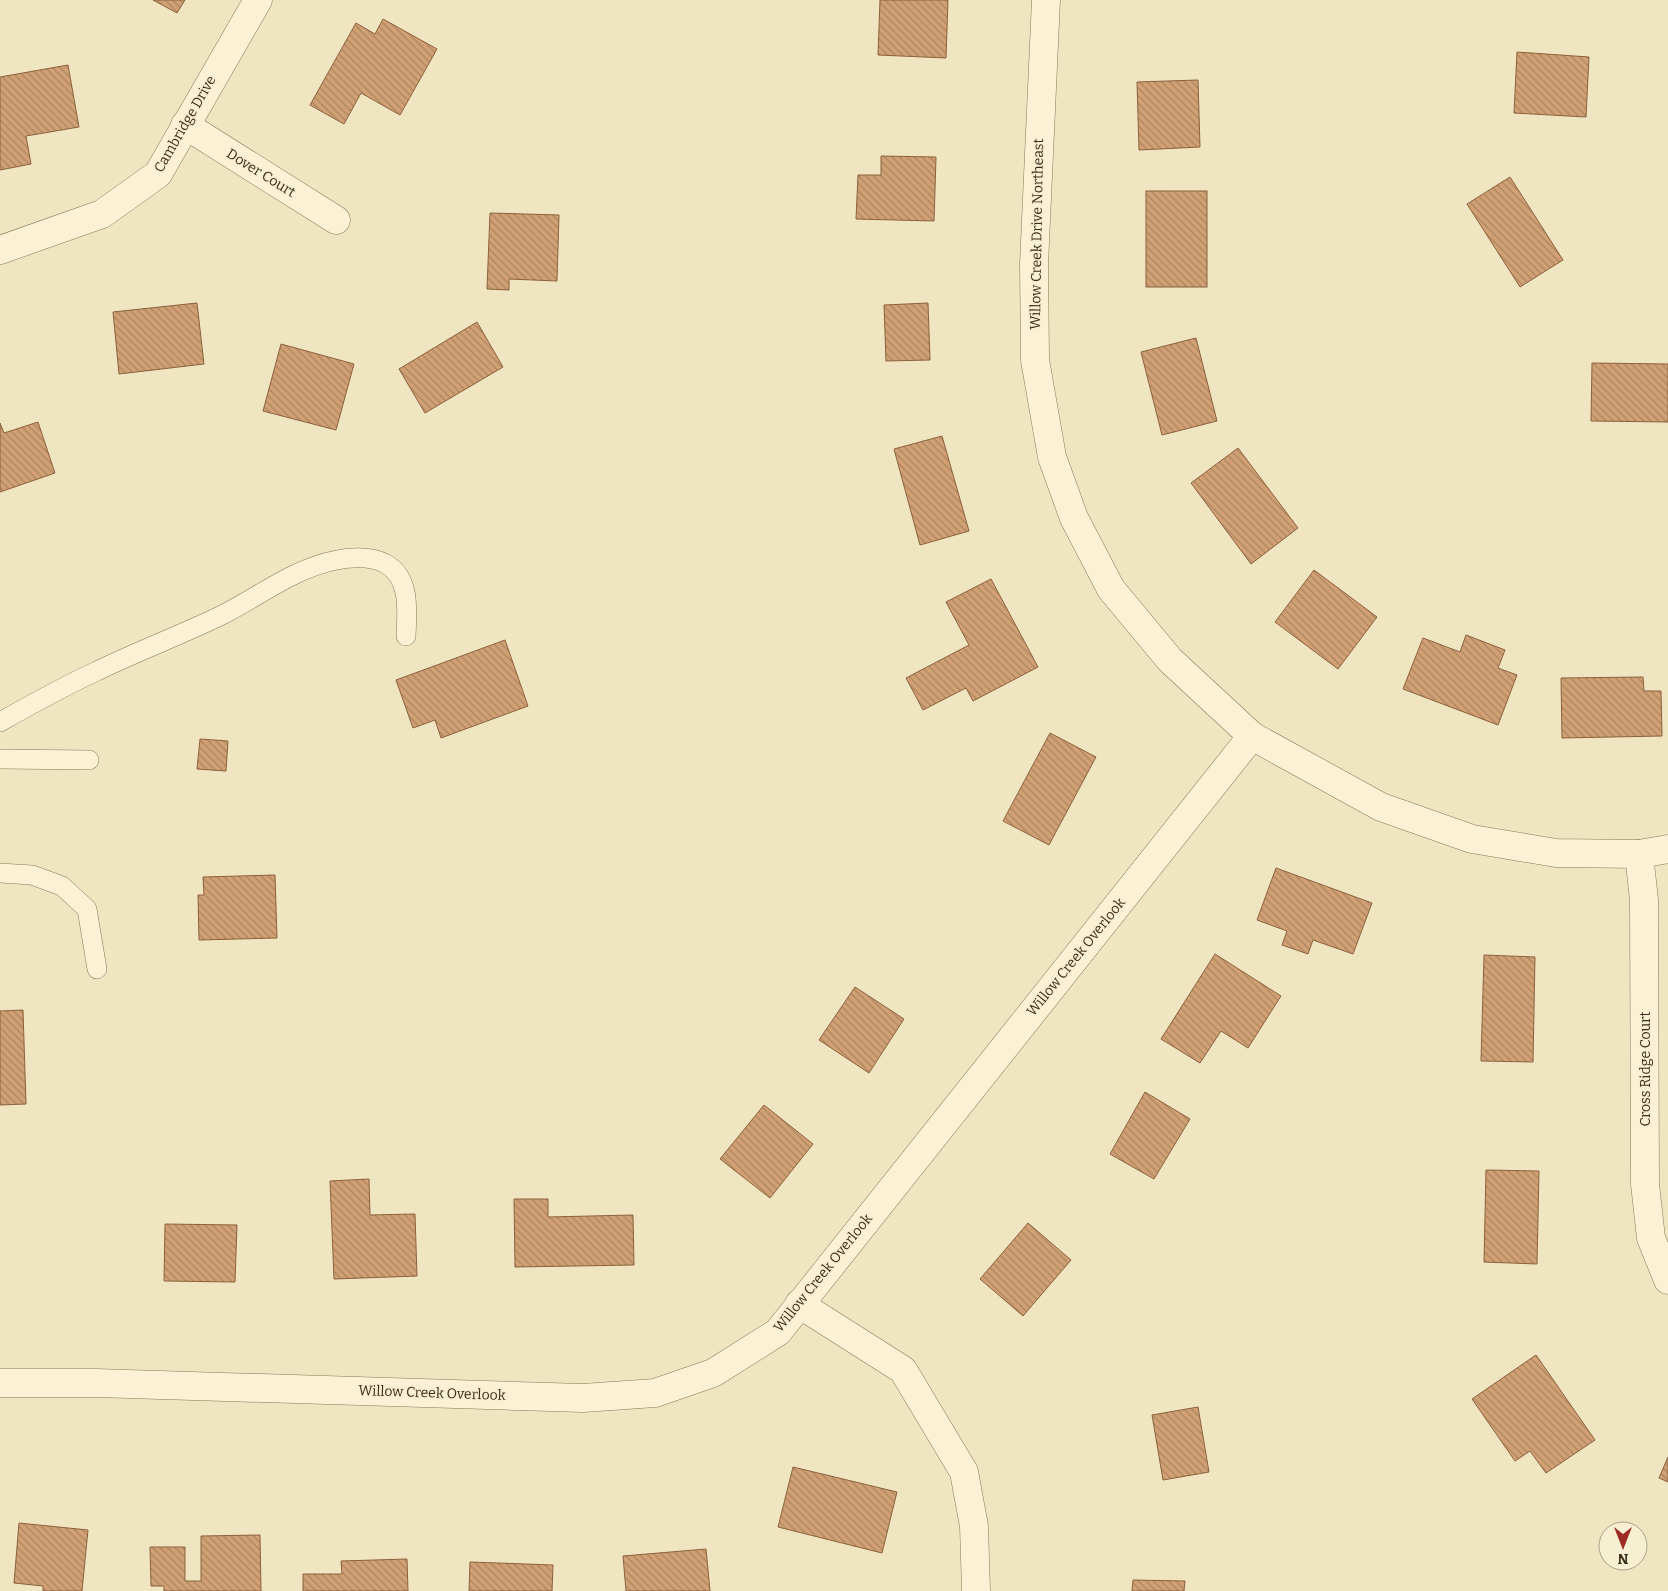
<svg xmlns="http://www.w3.org/2000/svg" width="1668" height="1591" viewBox="0 0 1668 1591" font-family="Bitter,serif">
<defs>
<pattern id="building-back-hatch" width="6" height="6" patternUnits="userSpaceOnUse" patternTransform="scale(1.25)"><rect width="6" height="6" fill="#d1a175"/><path d="M-1 5l2 2M0 0l6 6M5-1l2 2" fill="none" stroke="#ab845f"/></pattern>
</defs>
<rect width="100%" height="100%" fill="#f0e5c1"/>
<g fill="url(#building-back-hatch)" stroke="#8b613c">
<polygon points="153,0 185,0 177,13"/>
<polygon points="880,0 948,0 946,58 878,55"/>
<polygon points="383,19 437,49 400,115 361,93 344,124 310,105 356,23 375,34"/>
<polygon points="1517,52 1589,57 1586,117 1514,113"/>
<polygon points="68,65 79,127 26,136 31,164 0,170 0,77"/>
<polygon points="1198,80 1200,147 1139,150 1137,82"/>
<polygon points="881,156 936,157 934,221 856,219 858,175 881,175"/>
<polygon points="1510,177 1563,260 1520,287 1467,204"/>
<rect x="1146" y="191" width="61" height="96"/>
<polygon points="490,213 559,215 557,281 509,279 509,290 487,289"/>
<polygon points="197,303 204,364 119,374 113,312"/>
<polygon points="928,303 930,360 886,361 884,305"/>
<polygon points="477,322 503,367 425,413 399,369"/>
<polygon points="1196,338 1217,421 1162,435 1141,352"/>
<polygon points="281,344 354,364 336,430 263,411"/>
<polygon points="1592,363 1668,364 1668,422 1591,421"/>
<polygon points="38,422 55,473 0,492 0,423 4,433"/>
<polygon points="942,436 969,531 920,545 894,449"/>
<polygon points="1238,448 1298,528 1251,564 1191,483"/>
<polygon points="1314,570 1377,617 1338,669 1275,622"/>
<polygon points="991,579 1038,667 973,701 966,688 923,710 906,678 969,645 946,602"/>
<polygon points="1466,635 1505,650 1498,668 1517,675 1498,725 1403,689 1423,638 1460,652"/>
<polygon points="505,640 528,706 441,738 435,720 413,728 396,680"/>
<polygon points="1643,677 1644,691 1661,691 1662,736 1562,738 1561,678"/>
<polygon points="1050,733 1096,757 1049,845 1003,821"/>
<polygon points="200,739 228,741 226,771 197,769"/>
<polygon points="1276,868 1372,903 1353,954 1313,940 1308,954 1282,945 1287,931 1257,920"/>
<polygon points="275,875 277,938 199,940 198,895 204,895 203,877"/>
<polygon points="1215,954 1281,996 1248,1048 1221,1031 1200,1063 1161,1039"/>
<polygon points="1484,955 1535,957 1533,1062 1481,1061"/>
<polygon points="855,987 904,1019 869,1073 819,1040"/>
<polygon points="23,1010 26,1104 0,1105 0,1011"/>
<polygon points="1145,1092 1190,1119 1154,1179 1110,1154"/>
<polygon points="764,1105 813,1144 770,1198 720,1159"/>
<polygon points="1486,1170 1539,1171 1537,1264 1484,1262"/>
<polygon points="369,1179 370,1215 415,1214 417,1276 334,1279 330,1181"/>
<polygon points="514,1199 548,1199 548,1217 633,1215 634,1265 515,1267"/>
<polygon points="1028,1223 1071,1260 1023,1316 980,1279"/>
<polygon points="165,1224 237,1225 235,1282 164,1281"/>
<polygon points="1536,1355 1595,1440 1546,1473 1530,1451 1515,1461 1472,1399"/>
<polygon points="1198,1407 1209,1472 1163,1480 1152,1415"/>
<polygon points="1668,1457 1668,1482 1659,1478"/>
<polygon points="793,1467 897,1492 882,1553 778,1527"/>
<polygon points="19,1523 88,1530 82,1591 43,1591 43,1586 14,1583"/>
<polygon points="260,1535 261,1591 164,1591 164,1586 151,1586 150,1547 185,1547 185,1581 201,1581 201,1536"/>
<polygon points="706,1549 710,1591 626,1591 623,1556"/>
<polygon points="407,1559 408,1591 303,1591 303,1574 342,1574 341,1561"/>
<polygon points="470,1562 553,1565 552,1591 469,1591"/>
<polygon points="1133,1580 1185,1581 1184,1591 1132,1591"/>
</g>
<g fill="none" stroke-linecap="round" stroke-linejoin="round">
<defs>
<g id="lane">
<path d="M0,722C32,704 64,686 97,671C138,651 181,635 222,615C260,596 294,568 337,560C353,557 371,556 386,564C411,578 407,612 406,636"/>
<polyline points="0,759 89,760"/>
<polyline points="0,873 32,875 62,886 87,909 97,969"/>
</g>
<g id="street">
<polyline points="1046,0 1034,264 1035,360 1052,457 1074,518 1111,589 1170,660 1252,736 1381,807 1472,839 1556,853 1639,854 1668,849"/>
<polyline points="185,125 336,220"/>
<polyline points="0,250 102,214 158,174 258,0"/>
<polyline points="1639,854 1644,900 1645,1184 1651,1238 1668,1280"/>
<polyline points="799,1304 903,1370 964,1472 974,1526 976,1591"/>
<polyline points="0,1383 96,1383 583,1398 655,1393 713,1373 778,1332 1252,736"/>
</g>
</defs>
<use href="#lane" stroke="#8b7657" stroke-width="20"/>
<use href="#street" stroke="#8b7657" stroke-width="29"/>
<use href="#lane" stroke="#fbf2d5" stroke-width="19"/>
<use href="#street" stroke="#fbf2d5" stroke-width="28"/>
</g>
<g text-anchor="middle" dominant-baseline="central" stroke-width="4" stroke-linejoin="round" paint-order="stroke">
<g font-size="14" fill="#3a2d1d" stroke="#f7efd1">
<text transform="translate(185 124) rotate(-60)">Cambridge Drive</text>
<text transform="translate(261 173) rotate(32)">Dover Court</text>
<text transform="translate(1037 234) rotate(-89)">Willow Creek Drive Northeast</text>
<text transform="translate(1076 957) rotate(-51)">Willow Creek Overlook</text>
<text transform="translate(1645 1069) rotate(-90)">Cross Ridge Court</text>
<text transform="translate(823 1273) rotate(-51)">Willow Creek Overlook</text>
<text transform="translate(432 1393) rotate(2)">Willow Creek Overlook</text>
</g>
</g>
<g transform="translate(1623 1546) rotate(180)"><circle r="24" fill="#f7efd1" stroke="#aba189"/>
<path d="M0-4L9 19L0 12L-9 19Z" fill="#9d2b24"/>
<text y="-8" font-size="14" font-weight="bold" text-anchor="middle" fill="#3a2d1d">N</text>
</g>
</svg>
